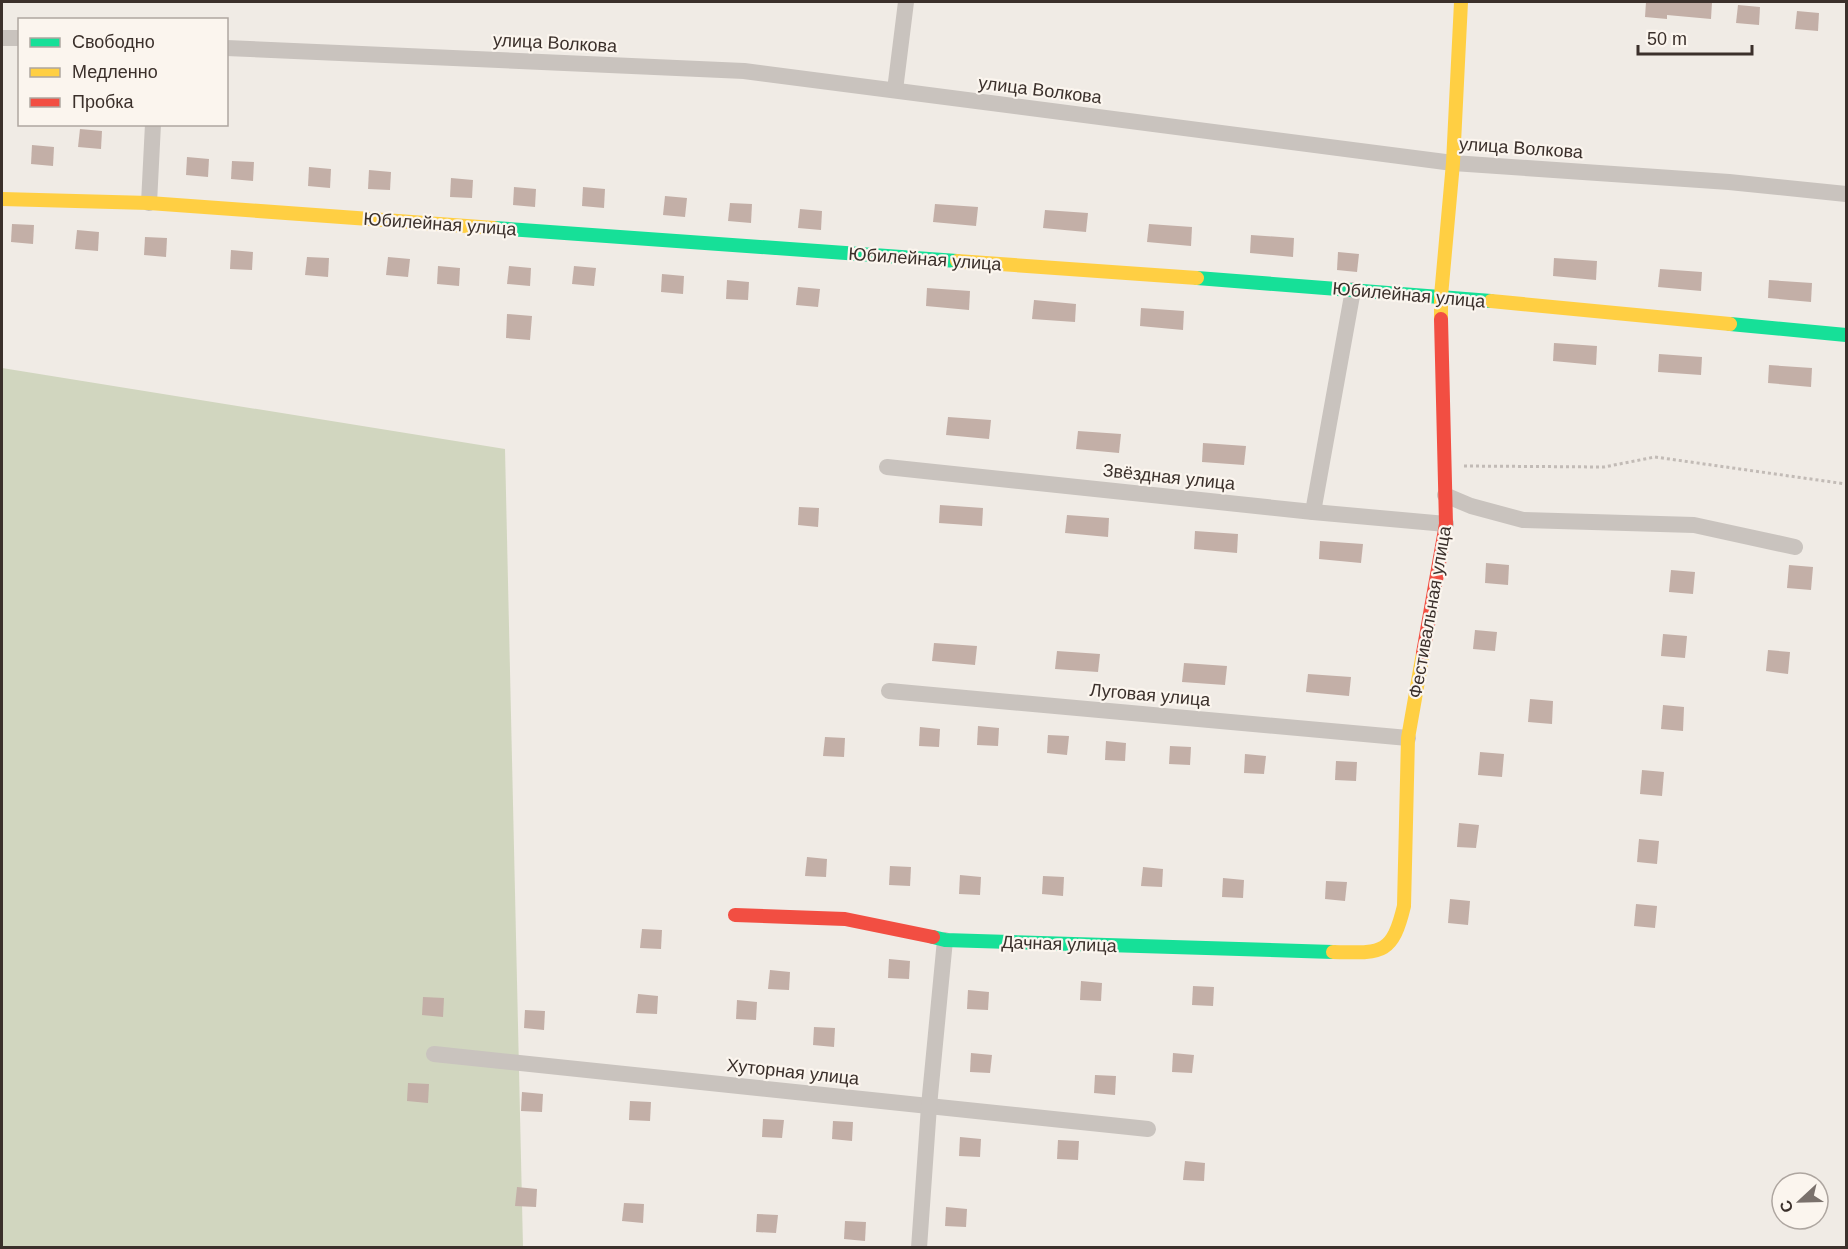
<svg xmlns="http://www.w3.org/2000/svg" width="1848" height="1249" viewBox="0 0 1848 1249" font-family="Helvetica,sans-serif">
<rect width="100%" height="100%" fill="#f0ebe5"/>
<polygon fill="#d1d6bf" points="2,368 505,449 523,1247 2,1247"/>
<g fill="#c3afa7">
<polygon points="1646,2 1712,2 1711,19 1667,15 1667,19 1645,17"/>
<polygon points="1738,5 1760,7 1759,25 1736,23"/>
<polygon points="1797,11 1819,13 1818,31 1795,29"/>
<polygon points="80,129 102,131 101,149 78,147"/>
<polygon points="32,145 54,147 53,166 31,164"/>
<polygon points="187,157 209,159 208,177 186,175"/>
<polygon points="232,161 254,162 253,181 231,179"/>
<polygon points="309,167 331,169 330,188 308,186"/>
<polygon points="369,170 391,172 390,190 368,189"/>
<polygon points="451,178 473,180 472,198 450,197"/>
<polygon points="514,187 536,189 535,207 513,205"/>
<polygon points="583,187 605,189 604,208 582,206"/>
<polygon points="665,196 687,198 685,217 663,215"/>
<polygon points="730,203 752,204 751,223 728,221"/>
<polygon points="935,204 978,207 976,226 933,222"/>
<polygon points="800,209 822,211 821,230 798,228"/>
<polygon points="1045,210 1088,213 1086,232 1043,228"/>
<polygon points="12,224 34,225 33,244 11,242"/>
<polygon points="1149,224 1192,227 1191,246 1147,242"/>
<polygon points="77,230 99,232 98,251 75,249"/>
<polygon points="1251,235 1294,238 1293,257 1250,253"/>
<polygon points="145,237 167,238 166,257 144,255"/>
<polygon points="231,250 253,252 252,270 230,269"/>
<polygon points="1338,252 1359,254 1357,272 1337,270"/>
<polygon points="307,257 329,258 328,277 305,275"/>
<polygon points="388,257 410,259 408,277 386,275"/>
<polygon points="1554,258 1597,261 1596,280 1553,276"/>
<polygon points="438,266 460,268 459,286 437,284"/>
<polygon points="509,266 531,268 530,286 507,284"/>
<polygon points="574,266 596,268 594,286 572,284"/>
<polygon points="1660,269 1702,272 1701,291 1658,287"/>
<polygon points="662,274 684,276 683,294 661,292"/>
<polygon points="727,280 749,282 748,300 726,299"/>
<polygon points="1769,280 1812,283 1811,302 1768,298"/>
<polygon points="798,287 820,289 818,307 796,305"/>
<polygon points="927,288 970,291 969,310 926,306"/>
<polygon points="1034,300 1076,304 1075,322 1032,319"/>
<polygon points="1141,308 1184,311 1183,330 1140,326"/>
<polygon points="507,314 532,316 530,340 506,338"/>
<polygon points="1554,343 1597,346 1596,365 1553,361"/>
<polygon points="1659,354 1702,357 1701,375 1658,372"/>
<polygon points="1769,365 1812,368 1811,387 1768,383"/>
<polygon points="948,417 991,420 989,439 946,435"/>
<polygon points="1078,431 1121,434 1119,453 1076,449"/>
<polygon points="1203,443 1246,446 1244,465 1202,462"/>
<polygon points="940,505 983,508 982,526 939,523"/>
<polygon points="799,507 819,508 818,527 798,525"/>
<polygon points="1067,515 1109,518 1108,537 1065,533"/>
<polygon points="1195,531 1238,534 1237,553 1194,549"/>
<polygon points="1320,541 1363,544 1361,563 1319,559"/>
<polygon points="1486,563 1509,565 1508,585 1485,583"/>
<polygon points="1789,565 1813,567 1811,590 1787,588"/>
<polygon points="1671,570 1695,572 1693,594 1669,592"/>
<polygon points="1475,630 1497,632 1495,651 1473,649"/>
<polygon points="1663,634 1687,636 1685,658 1661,656"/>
<polygon points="934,643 977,646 975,665 932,661"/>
<polygon points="1768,650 1790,652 1788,674 1766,671"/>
<polygon points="1057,651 1100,654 1098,672 1055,669"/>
<polygon points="1184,663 1227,666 1225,685 1182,682"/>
<polygon points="1308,674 1351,677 1349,696 1306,692"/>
<polygon points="1530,699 1553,701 1552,724 1528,722"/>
<polygon points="1663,705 1684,707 1683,731 1661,729"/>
<polygon points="978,726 999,728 998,746 977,745"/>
<polygon points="920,727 940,729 939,747 919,746"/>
<polygon points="1048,735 1069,736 1067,755 1047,753"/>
<polygon points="825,737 845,738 844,757 823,756"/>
<polygon points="1106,741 1126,743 1125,761 1105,760"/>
<polygon points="1170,746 1191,747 1190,765 1169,764"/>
<polygon points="1480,752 1504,754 1502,777 1478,775"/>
<polygon points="1245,754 1266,756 1264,774 1244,773"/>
<polygon points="1336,761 1357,762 1356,781 1335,780"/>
<polygon points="1642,770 1664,772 1662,796 1640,794"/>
<polygon points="1459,823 1479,825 1476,848 1457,847"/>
<polygon points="1639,839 1659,841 1657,864 1637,862"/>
<polygon points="807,857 827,859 826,877 805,876"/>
<polygon points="890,866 911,867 910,886 889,885"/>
<polygon points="1143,867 1163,869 1162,887 1141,886"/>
<polygon points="960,875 981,877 980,895 959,894"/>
<polygon points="1043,876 1064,877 1063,896 1042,894"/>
<polygon points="1223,878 1244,880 1243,898 1222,897"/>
<polygon points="1326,881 1347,882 1345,901 1325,899"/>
<polygon points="1450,899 1470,901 1468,925 1448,923"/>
<polygon points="1636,904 1657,906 1655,928 1634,926"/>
<polygon points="642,929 662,930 661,949 640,948"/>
<polygon points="889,959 910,961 909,979 888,978"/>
<polygon points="770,970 790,972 789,990 768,989"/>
<polygon points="1081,981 1102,983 1101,1001 1080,1000"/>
<polygon points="1193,986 1214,987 1213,1006 1192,1005"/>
<polygon points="968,990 989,992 988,1010 967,1009"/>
<polygon points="638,994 658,996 657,1014 636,1013"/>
<polygon points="423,997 444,998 443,1017 422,1015"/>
<polygon points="737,1000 757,1002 756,1020 736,1019"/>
<polygon points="525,1010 545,1011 544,1030 524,1028"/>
<polygon points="814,1027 835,1028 834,1047 813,1045"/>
<polygon points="971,1053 992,1055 990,1073 970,1072"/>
<polygon points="1173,1053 1194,1055 1192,1073 1172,1072"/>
<polygon points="1095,1075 1116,1076 1115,1095 1094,1093"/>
<polygon points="408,1083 429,1084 428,1103 407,1101"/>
<polygon points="522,1092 543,1094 542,1112 521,1111"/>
<polygon points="630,1101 651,1102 650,1121 629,1120"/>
<polygon points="763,1119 784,1120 782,1138 762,1137"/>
<polygon points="833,1121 853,1122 852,1141 832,1139"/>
<polygon points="960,1137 981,1139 980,1157 959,1156"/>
<polygon points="1058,1140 1079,1141 1078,1160 1057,1159"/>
<polygon points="1185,1161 1205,1163 1204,1181 1183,1180"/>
<polygon points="517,1187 537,1189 536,1207 515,1206"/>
<polygon points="624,1203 644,1204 643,1223 622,1221"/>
<polygon points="946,1207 967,1209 966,1227 945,1226"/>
<polygon points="757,1214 778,1215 776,1233 756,1232"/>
<polygon points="845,1221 866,1222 865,1241 844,1239"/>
</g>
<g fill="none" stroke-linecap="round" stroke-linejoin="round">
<polyline stroke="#c2bbb6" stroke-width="3" stroke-dasharray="3 3" stroke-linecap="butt" points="1464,466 1604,467 1655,457 1846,484"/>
<g stroke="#c9c3be" stroke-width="16">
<polyline points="2,38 20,38"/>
<polyline points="226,48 744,71 1453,163 1729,182 1846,194"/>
<polyline points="895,90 906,2"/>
<polyline points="149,203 153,124"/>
<polyline points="887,467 1313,512 1446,524"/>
<polyline points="1445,495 1471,506 1523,520 1694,525 1795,547"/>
<polyline points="1313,512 1353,290"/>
<polyline points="889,691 1408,738"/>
<polyline points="434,1054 1148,1129"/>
<polyline points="919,1248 929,1106 945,940"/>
</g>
<g stroke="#16e098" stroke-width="14">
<polyline points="494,228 957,261"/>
<polyline points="1197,278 1491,301"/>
<polyline points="1730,324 1846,335"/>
<polyline points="933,937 945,940 1333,952"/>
</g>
<g stroke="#ffcf43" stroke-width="14">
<polyline points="2,199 149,203 494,228"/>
<polyline points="957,261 1197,278"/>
<polyline points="1491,301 1730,324"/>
<polyline points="1441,319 1441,296 1453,163 1461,2"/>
<path d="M1333,952C1381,953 1392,956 1404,906L1408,738L1423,653"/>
</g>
<g stroke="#f24e42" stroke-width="14">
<polyline points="1423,653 1446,524 1441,319"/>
<polyline points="735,915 845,919 933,937"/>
</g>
</g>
<g text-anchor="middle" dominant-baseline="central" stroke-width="4.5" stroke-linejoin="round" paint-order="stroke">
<g font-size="18" fill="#3b302b" stroke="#fbf5ee">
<text transform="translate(555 43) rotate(3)">улица Волкова</text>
<text transform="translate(1040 90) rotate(7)">улица Волкова</text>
<text transform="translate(1521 148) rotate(4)">улица Волкова</text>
<text transform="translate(440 224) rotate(4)">Юбилейная улица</text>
<text transform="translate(925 259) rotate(4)">Юбилейная улица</text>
<text transform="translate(1409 295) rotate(5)">Юбилейная улица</text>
<text transform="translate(1169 477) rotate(6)">Звёздная улица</text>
<text transform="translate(1430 612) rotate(-80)">Фестивальная улица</text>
<text transform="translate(1150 695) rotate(5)">Луговая улица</text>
<text transform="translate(1059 944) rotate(2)">Дачная улица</text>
<text transform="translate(793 1072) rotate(6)">Хуторная улица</text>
</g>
</g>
<rect width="1848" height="1249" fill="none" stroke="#3b302b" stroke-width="6"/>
<rect x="18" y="18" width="210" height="108" fill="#fbf5ee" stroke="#aea6a0" stroke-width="1.5"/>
<rect x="30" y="38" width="30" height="9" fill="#16e098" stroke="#aea6a0" stroke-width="1.5"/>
<text x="72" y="48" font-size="18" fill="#3b302b">Свободно</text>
<rect x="30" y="68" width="30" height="9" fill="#ffcf43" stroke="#aea6a0" stroke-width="1.5"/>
<text x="72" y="78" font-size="18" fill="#3b302b">Медленно</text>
<rect x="30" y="98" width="30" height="9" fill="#f24e42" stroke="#aea6a0" stroke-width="1.5"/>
<text x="72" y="108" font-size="18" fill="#3b302b">Пробка</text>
<g transform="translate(1800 1201) rotate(248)"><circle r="28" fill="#fbf5ee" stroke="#aea6a0" stroke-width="1.5"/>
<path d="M0-4.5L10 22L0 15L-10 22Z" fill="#7a716c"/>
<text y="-9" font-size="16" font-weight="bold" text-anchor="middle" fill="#3b302b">С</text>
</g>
<path d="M1638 45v9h114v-9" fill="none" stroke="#3b302b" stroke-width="3"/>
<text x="1647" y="45" font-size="18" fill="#3b302b" stroke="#fbf5ee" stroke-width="4.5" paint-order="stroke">50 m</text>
</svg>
